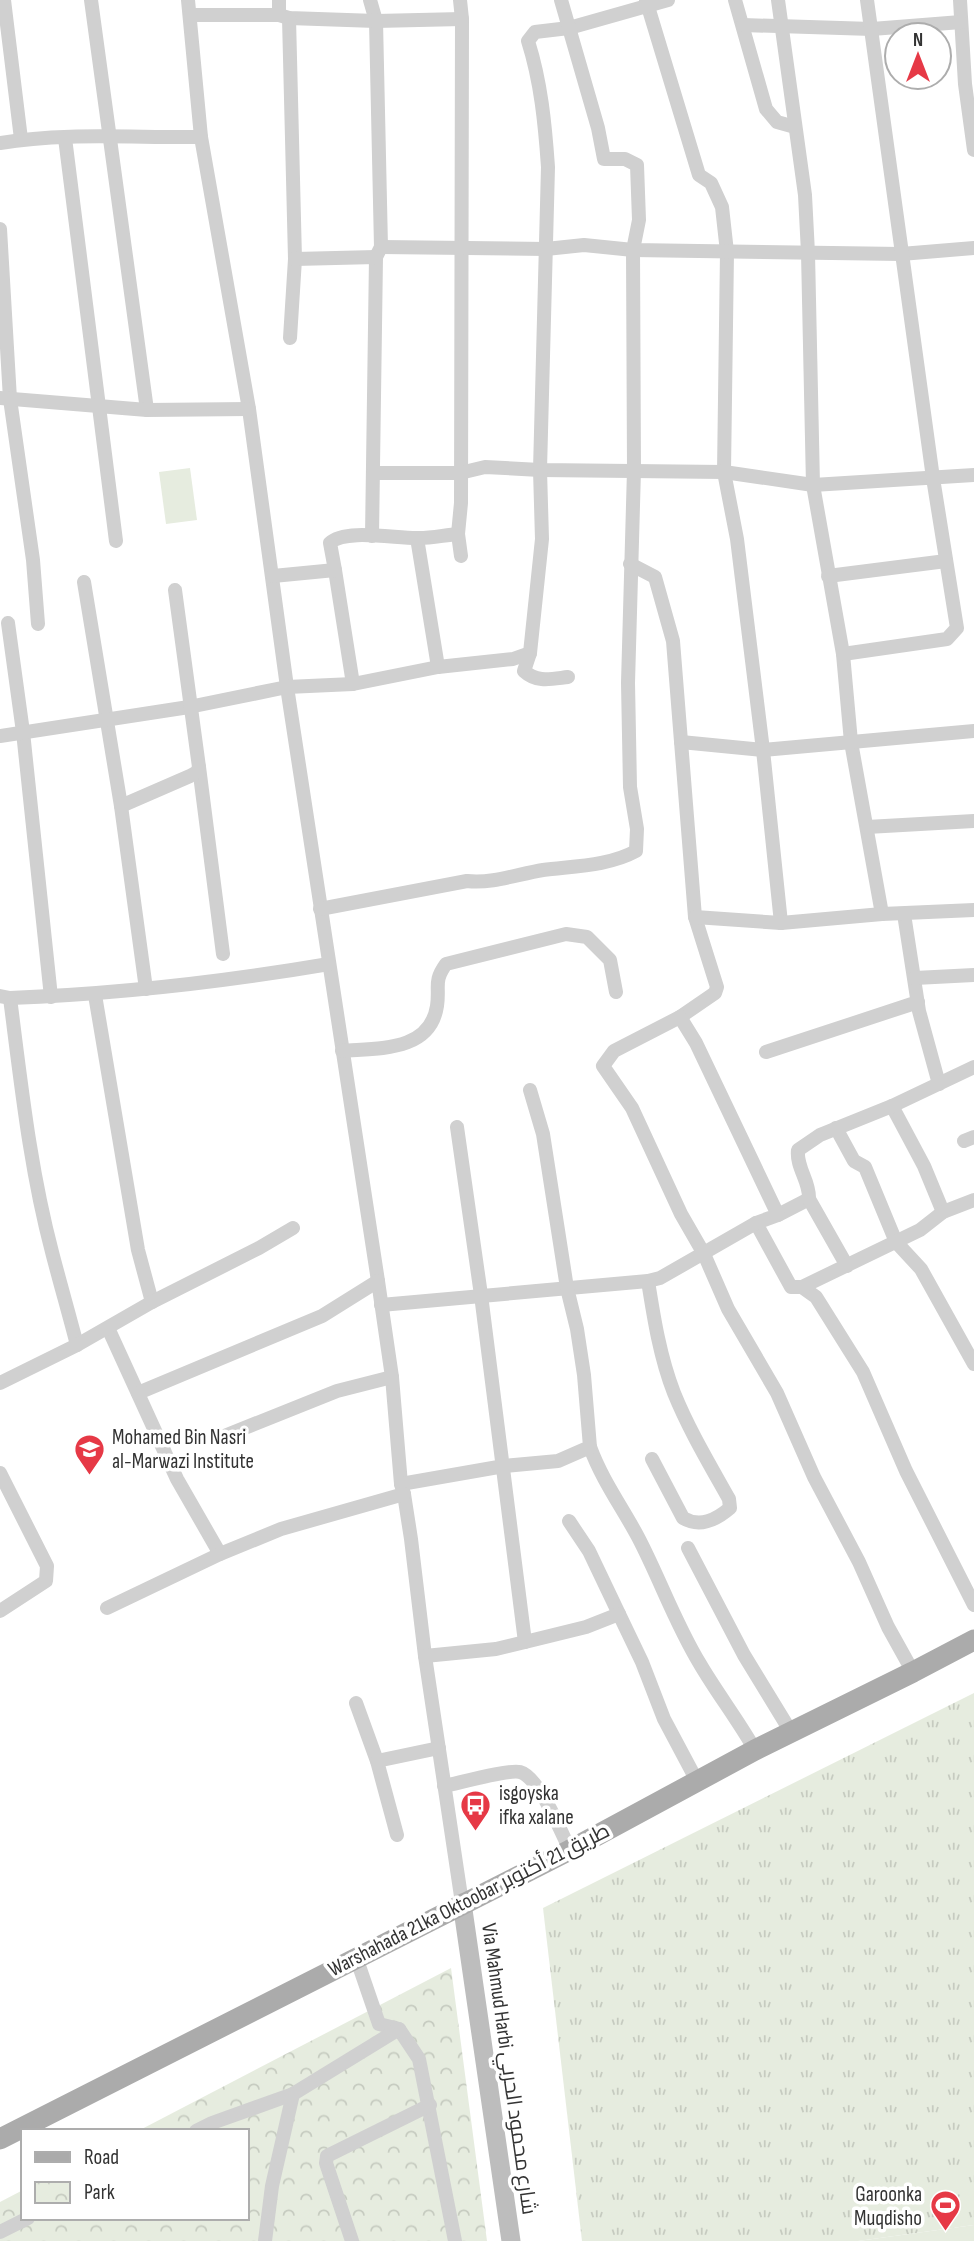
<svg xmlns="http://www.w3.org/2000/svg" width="974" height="2241" viewBox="0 0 974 2241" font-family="'Sofia Sans Condensed',Cairo,sans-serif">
<defs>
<pattern id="grass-tufts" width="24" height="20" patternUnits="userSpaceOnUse" patternTransform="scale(1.75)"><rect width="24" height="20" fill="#e6ecdf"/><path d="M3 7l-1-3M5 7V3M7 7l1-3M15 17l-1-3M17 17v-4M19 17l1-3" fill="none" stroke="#c6cbc0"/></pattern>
<pattern id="park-crowns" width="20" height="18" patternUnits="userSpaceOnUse" patternTransform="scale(1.75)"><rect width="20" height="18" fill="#e6ecdf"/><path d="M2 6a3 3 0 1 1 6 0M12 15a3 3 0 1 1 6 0" fill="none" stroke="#c6cbc0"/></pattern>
</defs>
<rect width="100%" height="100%" fill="#fff"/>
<polygon fill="url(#grass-tufts)" points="974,1693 974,2225 858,2241 582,2241 543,1908"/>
<polygon fill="url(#park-crowns)" points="451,1968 487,2241 0,2241 0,2202 23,2190 23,2218 247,2218 247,2131 138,2131"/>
<g fill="#e6ecdf">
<polygon points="190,468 197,520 166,524 159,472"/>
<polygon points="974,2225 974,2241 858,2241"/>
</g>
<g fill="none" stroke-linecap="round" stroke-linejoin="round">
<g stroke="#d0d0d0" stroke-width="14">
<polyline points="4,0 21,139"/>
<polyline points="91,0 147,410"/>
<polyline points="188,0 201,137 249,409 287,687 378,1281 392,1377 401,1484 404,1494 411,1539 425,1656 462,1903"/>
<polyline points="279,0 279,15"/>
<polyline points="370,0 376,21 381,247 376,257 372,536"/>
<polyline points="460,0 462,19 461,503 458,534 461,556"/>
<polyline points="646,0 699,175 711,183 722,207 727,252 724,472 737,539 763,750 781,923"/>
<polyline points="735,0 766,109 777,122 795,127"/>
<polyline points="778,0 805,195 808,253 813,485 843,654 851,742 882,914"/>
<polyline points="960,0 965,84 974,150"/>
<polyline points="190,15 279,15 289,18 376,21 462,19"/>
<polyline points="289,18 295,259 290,338"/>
<polyline points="743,25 872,29 961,22"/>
<polyline points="65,138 116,541"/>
<path d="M0,143C64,132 136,138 201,137"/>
<polyline points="0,229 10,399 33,560 38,624"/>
<polyline points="381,247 546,249 584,245 633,250 901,254 974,248"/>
<polyline points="295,259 376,257"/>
<polyline points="0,398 147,410 249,409"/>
<polyline points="373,473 460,473 485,467 540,470 724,472 813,485 974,475"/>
<polyline points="417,538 438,667"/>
<polyline points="630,564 655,577 673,641 695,917 717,987 715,993 680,1017 614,1051 603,1066 632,1108 681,1214 704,1254 728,1309 777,1393 814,1477 859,1562 888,1627 913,1672"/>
<polyline points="335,570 353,684"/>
<path d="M273,576L335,570L330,543C345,528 398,539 419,538C432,538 445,535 458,534"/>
<polyline points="828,576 946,561"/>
<polyline points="84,582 121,806 146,989"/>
<polyline points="8,623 23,732 51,997"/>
<path d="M530,653L524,671C537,683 551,679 568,677"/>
<polyline points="843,654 947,639 957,628 933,478 867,0"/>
<path d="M0,736L189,707L287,687L353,684L438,667L513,659L530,653L542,539L540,470L548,167C545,124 541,82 528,41L535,32L569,28L668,0"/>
<polyline points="681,742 763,750 974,731"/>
<polyline points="199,767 223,954"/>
<polyline points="121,806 190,776 197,772 199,767 175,590"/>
<polyline points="867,827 974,821"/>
<path d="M320,909L467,881C492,884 518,874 543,870C573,866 609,866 636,851L637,829L630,787L628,683L634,470L633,250L639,220L637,165L625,159H604L598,128L561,0"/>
<polyline points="904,914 919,1011 939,1084"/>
<polyline points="695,917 781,923 882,914 974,910"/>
<polyline points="915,978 974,975"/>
<polyline points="95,995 138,1250 152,1302"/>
<path d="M0,996L10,998C117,994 223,982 329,964"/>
<path d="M10,998C21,1083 30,1169 52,1252C60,1283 69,1314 77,1345"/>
<path d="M342,1051C378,1048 430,1052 437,1006C440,986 433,982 446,964L566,934L587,937L610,960L616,992"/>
<polyline points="766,1052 918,1002"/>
<polyline points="892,1106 924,1166 943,1212"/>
<polyline points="836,1128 854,1161 865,1167 896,1242 921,1269 974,1364"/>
<polyline points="964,1141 974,1137"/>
<polyline points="778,1215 809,1199"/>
<polyline points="756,1223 791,1287 802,1287 816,1297 863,1372 906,1471 974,1605"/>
<path d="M847,1266L809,1199C810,1181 796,1168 798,1150L820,1135L892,1106L974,1067"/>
<path d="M648,1281C654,1319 660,1357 674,1393C689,1430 710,1465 729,1499L730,1508C716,1520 700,1528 683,1518L652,1459"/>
<polyline points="802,1287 920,1230 943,1212 974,1200"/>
<polyline points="381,1305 648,1281 660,1278 756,1223 778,1215 696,1043 680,1017"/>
<polyline points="108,1328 177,1479 220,1554"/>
<polyline points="0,1383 77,1345 152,1302 259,1248 293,1228"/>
<polyline points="138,1393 322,1316 378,1281"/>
<polyline points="217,1439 337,1391 392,1377"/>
<path d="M590,1447C602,1480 622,1507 638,1537C660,1579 675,1623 700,1664C717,1693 738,1720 755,1750"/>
<polyline points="0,1473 47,1566 46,1581 0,1611"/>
<polyline points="401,1484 504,1466 558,1461 590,1447 584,1375 577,1329 567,1288 543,1134 530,1090"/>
<polyline points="569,1521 589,1551 619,1614"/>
<polyline points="688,1548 744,1655 791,1732"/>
<polyline points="107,1608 220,1554 281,1529 404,1494"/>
<polyline points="525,1642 586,1627 619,1614 642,1662 664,1719 697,1781"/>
<polyline points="425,1656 496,1649 525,1642 481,1295 457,1127"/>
<polyline points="356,1703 377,1761 397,1835"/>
<polyline points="377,1761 439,1748"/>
<path d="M444,1786C459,1783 509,1769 520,1772C539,1777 561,1832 570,1850"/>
<polyline points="356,1957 379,2024 399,2029 419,2059 455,2241"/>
<polyline points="196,2131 212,2123 293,2094 399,2029"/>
<polyline points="0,2232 28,2218"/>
<polyline points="265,2241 272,2186 293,2094"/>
<polyline points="352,2241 326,2163 327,2156 430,2105"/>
</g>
<polyline stroke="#bdbdbd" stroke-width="19" points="462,1903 511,2241"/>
<polyline stroke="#ababab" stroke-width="21" points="0,2139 570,1850 755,1750 913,1672 974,1640"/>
</g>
<defs>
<symbol id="school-pin" viewBox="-11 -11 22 30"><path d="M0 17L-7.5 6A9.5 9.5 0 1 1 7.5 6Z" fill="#e63946" stroke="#fff"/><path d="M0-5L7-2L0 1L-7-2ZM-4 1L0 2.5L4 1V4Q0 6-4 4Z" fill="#fff"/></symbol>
<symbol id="bus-pin" viewBox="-11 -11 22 30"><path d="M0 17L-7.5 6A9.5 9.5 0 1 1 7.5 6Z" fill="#e63946" stroke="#fff"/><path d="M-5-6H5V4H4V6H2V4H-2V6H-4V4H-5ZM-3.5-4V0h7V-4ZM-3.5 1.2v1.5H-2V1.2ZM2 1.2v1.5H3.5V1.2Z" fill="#fff"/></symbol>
<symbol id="stadium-pin" viewBox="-11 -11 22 30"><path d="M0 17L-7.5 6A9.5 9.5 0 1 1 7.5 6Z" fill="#e63946" stroke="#fff"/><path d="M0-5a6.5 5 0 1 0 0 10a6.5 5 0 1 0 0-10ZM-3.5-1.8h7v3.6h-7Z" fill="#fff"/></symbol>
</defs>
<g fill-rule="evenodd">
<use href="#school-pin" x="72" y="1432" width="35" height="47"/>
<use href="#bus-pin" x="458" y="1788" width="35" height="47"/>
<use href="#stadium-pin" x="928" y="2188" width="35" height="47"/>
</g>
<g text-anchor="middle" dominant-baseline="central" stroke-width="7" stroke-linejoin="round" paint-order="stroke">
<g font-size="21" fill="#333" stroke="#fff" text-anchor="start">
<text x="112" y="1437">Mohamed Bin Nasri<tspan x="112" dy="24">al-Marwazi Institute</tspan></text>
<text x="499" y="1793">isgoyska<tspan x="499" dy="24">ifka xalane</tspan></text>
<text x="922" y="2194" text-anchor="end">Garoonka<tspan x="922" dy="24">Muqdisho</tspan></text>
</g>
<g font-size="21" fill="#333" stroke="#fff">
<text transform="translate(469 1900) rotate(-27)">Warshahada 21ka Oktoobar طريق 21 أكتوبر</text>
<text transform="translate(509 2069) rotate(82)">Via Mahmud Harbi شارع محمود الحربي</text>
</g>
</g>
<rect x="21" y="2129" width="228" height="91" fill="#ffffff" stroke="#adadad" stroke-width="2"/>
<rect x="35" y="2152" width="35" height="10" fill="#ababab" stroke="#adadad" stroke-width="2"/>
<text x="84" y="2164" font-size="21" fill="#333333">Road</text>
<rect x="35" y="2182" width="35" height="21" fill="url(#park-crowns)" stroke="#adadad" stroke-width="2"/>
<text x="84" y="2199" font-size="21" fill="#333333">Park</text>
<g transform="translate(918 56)"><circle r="33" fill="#ffffff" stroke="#adadad" stroke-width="2"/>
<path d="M0-5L12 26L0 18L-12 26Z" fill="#e63946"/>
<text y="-10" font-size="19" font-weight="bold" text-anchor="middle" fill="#333333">N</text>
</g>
</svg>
